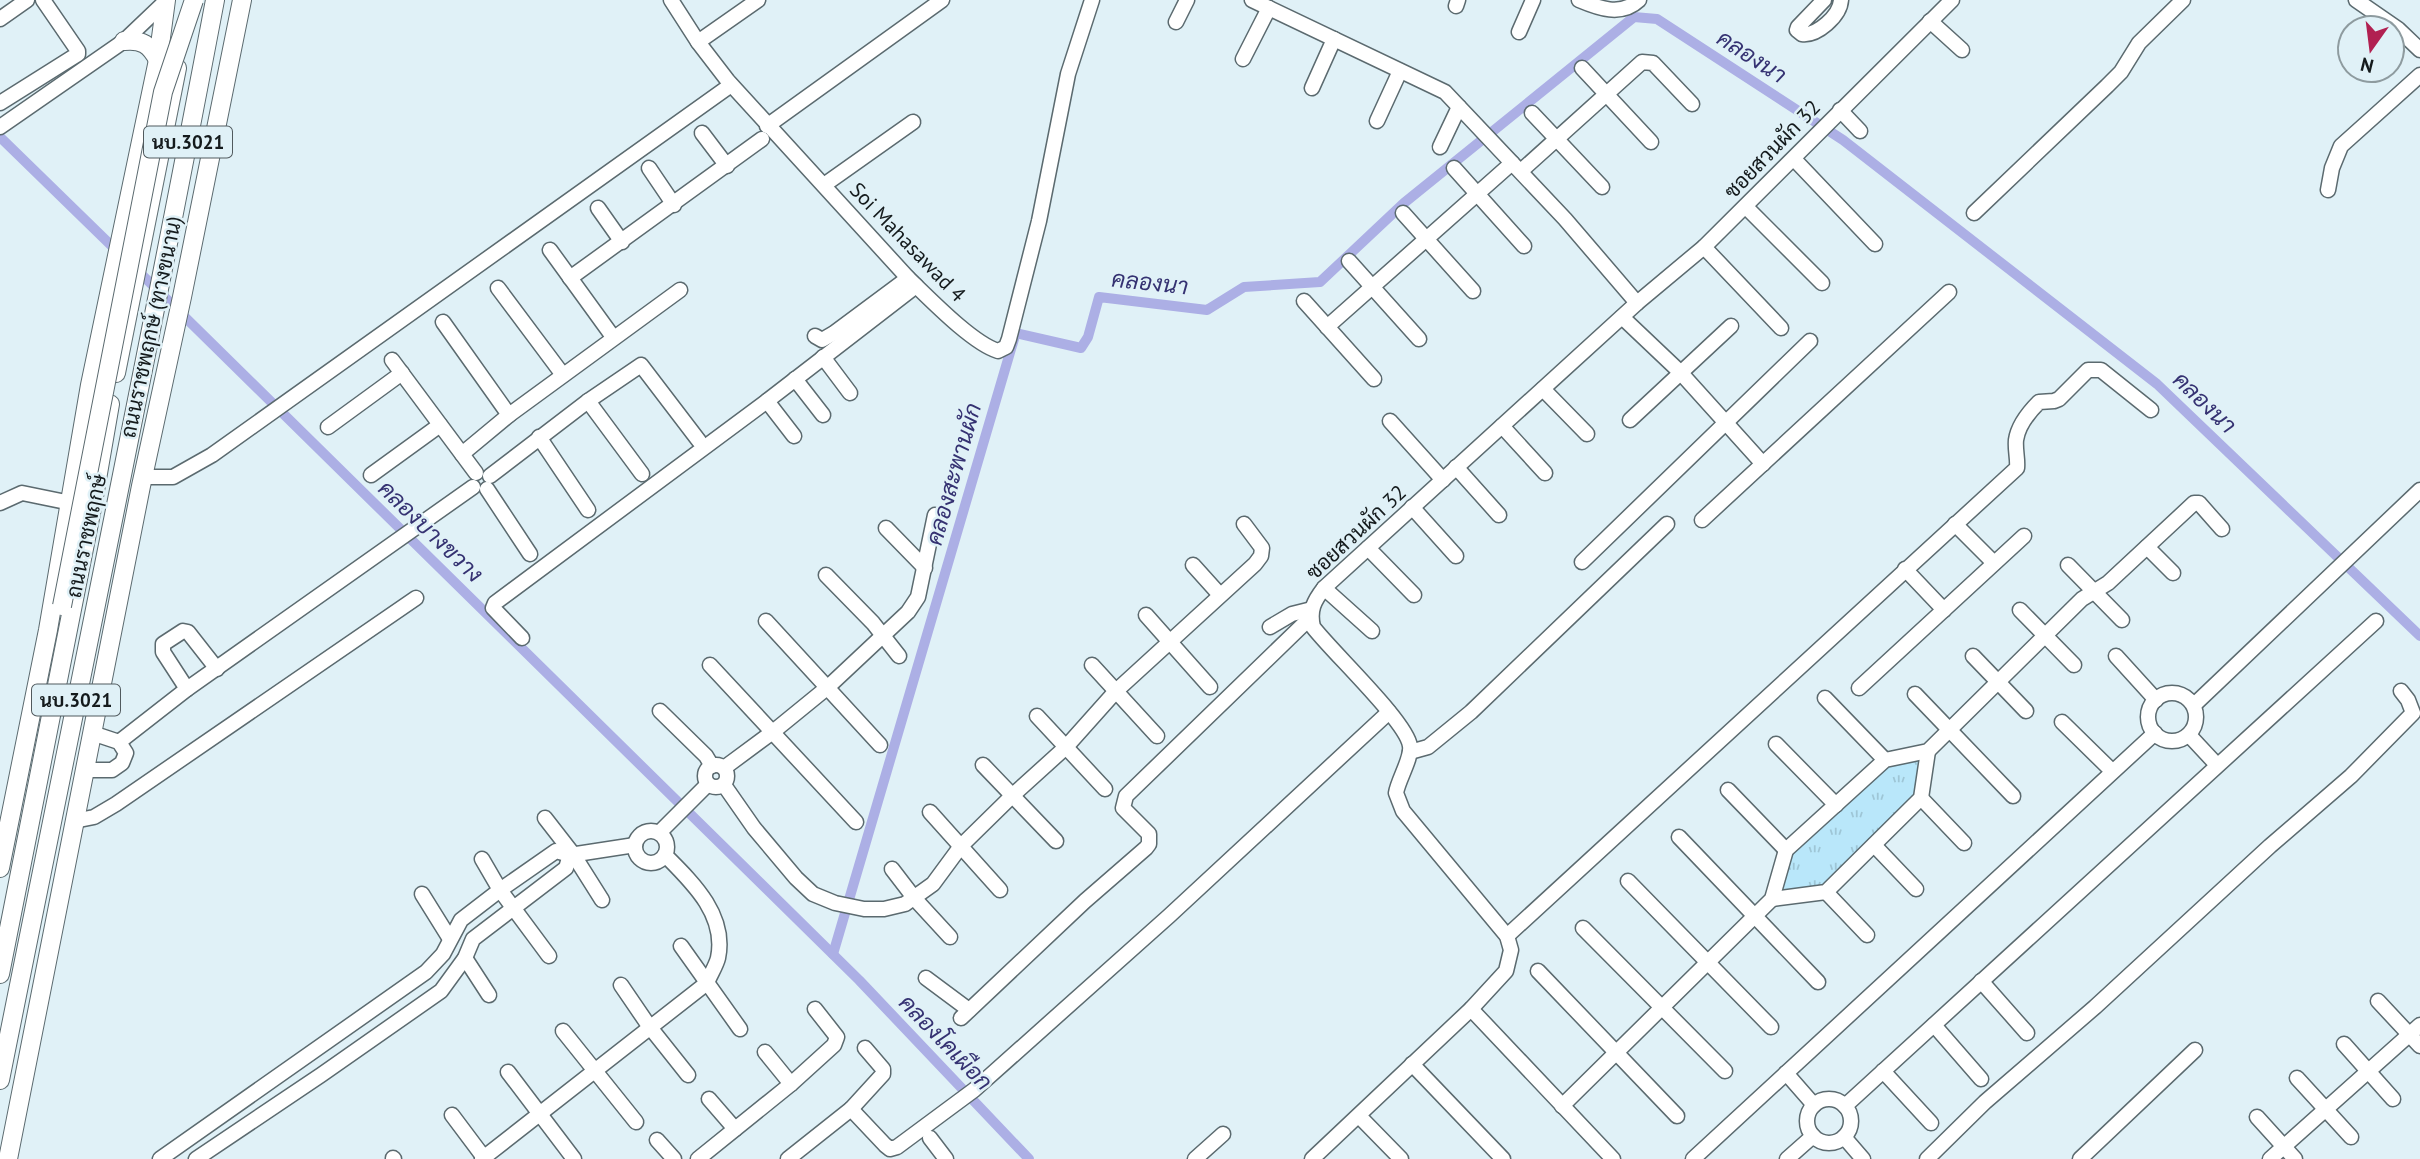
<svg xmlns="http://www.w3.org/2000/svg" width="2420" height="1159" viewBox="0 0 2420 1159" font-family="'PT Sans',Sarabun,sans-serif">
<defs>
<pattern id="park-tufts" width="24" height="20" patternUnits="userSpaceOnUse" patternTransform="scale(1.75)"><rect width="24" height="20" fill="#b9e7fa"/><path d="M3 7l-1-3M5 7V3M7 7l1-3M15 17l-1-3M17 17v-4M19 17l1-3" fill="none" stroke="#9ec6d6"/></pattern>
</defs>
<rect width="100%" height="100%" fill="#e0f1f7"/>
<polygon fill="url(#park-tufts)" points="1928,751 1921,798 1826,892 1772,899 1786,850 1885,760"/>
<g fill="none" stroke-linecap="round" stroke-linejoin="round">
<g stroke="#acafe5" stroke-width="10">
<polyline points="0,137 119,253"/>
<polyline points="136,269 859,980 1029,1159"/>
<polyline points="1015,333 1081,348 1088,337 1099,297 1207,310 1244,287 1320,282 1404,203 1634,17 1657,19 1843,140 2157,384 2420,636"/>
<polyline points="833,954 1014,339"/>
</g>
<defs>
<g id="minor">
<path d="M671,0L698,42L728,81L908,278C929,298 972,343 998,351L1006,347L1009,339L1039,221L1068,74L1092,0"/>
<polyline points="1252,0 1445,92 1565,219 1637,303"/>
<path d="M1579,0C1598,8 1621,17 1639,0"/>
<path d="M1824,0L1798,27L1797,30L1802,34C1817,36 1840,16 1841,0"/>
<polyline points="2356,0 2398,29 2420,50"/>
<polyline points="1456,6 1458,0"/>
<polyline points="0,19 27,0"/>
<polyline points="1930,21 1962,50"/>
<polyline points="1176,22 1187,0"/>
<polyline points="1519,32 1533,0"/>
<polyline points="698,42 758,0"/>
<polyline points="1243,59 1269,8"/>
<polyline points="1582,68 1651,142"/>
<polyline points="1312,88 1334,39"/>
<polyline points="0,103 78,54 78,51 43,0"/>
<polyline points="1840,110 1860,131"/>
<polyline points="1532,113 1602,187"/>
<polyline points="1377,121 1400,71"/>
<polyline points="767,126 942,0"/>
<polyline points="0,127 124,41 166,1"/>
<polyline points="702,133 727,166"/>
<polyline points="1440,147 1459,107"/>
<polyline points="1794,159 1875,244"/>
<polyline points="649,168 674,205"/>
<polyline points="1454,168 1524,246"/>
<polyline points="1521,171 1642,62 1653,63 1692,104"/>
<polyline points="824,185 913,122"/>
<polyline points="2328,190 2332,168 2341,146 2420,75"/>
<polyline points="1746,207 1822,283"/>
<polyline points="598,208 622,242"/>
<polyline points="1403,213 1473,291"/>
<polyline points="1974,213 2107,86 2121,72 2139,43 2183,0"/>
<polyline points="1704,247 1781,328"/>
<polyline points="550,250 613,337"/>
<polyline points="1349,261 1419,339"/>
<polyline points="570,278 762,139"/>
<polyline points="498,288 563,375"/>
<polyline points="1304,301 1374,379"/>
<polyline points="1622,317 1680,372 1763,464"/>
<polyline points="443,322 509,415"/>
<polyline points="1327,327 1512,163"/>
<polyline points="815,336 822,340 834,333 908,278"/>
<polyline points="823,357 850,393"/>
<polyline points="392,360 476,473"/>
<polyline points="795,379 823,415"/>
<polyline points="1543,389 1587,434"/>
<polyline points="588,401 642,474"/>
<polyline points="1630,420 1731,326"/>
<polyline points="1390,421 1443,480"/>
<polyline points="1502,426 1545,473"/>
<polyline points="328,427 402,373"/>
<polyline points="794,436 767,401 916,286"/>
<polyline points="539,437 588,510"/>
<polyline points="462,454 509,415 680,290"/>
<polyline points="1456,467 1499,515"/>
<polyline points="371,475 440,425"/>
<polyline points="490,476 588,401 641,365 699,441"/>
<polyline points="143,477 173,477 212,455 731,85"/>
<polyline points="487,489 530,554"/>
<polyline points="0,503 22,493 71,503"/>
<polyline points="1412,507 1456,556"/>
<polyline points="1702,520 1949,292"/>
<polyline points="1955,524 1994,563"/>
<polyline points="886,528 925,568"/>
<polyline points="2147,547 2173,573"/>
<polyline points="1368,548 1414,595"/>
<polyline points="1582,562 1810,341"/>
<polyline points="1193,565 1220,595"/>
<polyline points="2068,565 2122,620"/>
<polyline points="1905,569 1944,610"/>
<polyline points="826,575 873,623 899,656"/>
<polyline points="1324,588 1372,631"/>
<polyline points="2020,610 2074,665"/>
<polyline points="1146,615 1210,687"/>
<polyline points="766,621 880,745"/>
<polyline points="1270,627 1292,614 1312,609"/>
<polyline points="522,638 493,608 495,603 767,401"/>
<polyline points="1973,656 2026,711"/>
<polyline points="2116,656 2156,700"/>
<polyline points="710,665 856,822"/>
<polyline points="1092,665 1157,736"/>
<polyline points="1859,688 2024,536"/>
<polyline points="187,689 163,652 163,644 183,631 188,632 217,669"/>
<circle cx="2172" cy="717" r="24"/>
<polyline points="1915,694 2013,796"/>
<polyline points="1825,698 1885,760"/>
<polyline points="2194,705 2420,490"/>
<polyline points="660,711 706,756 712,766"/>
<polyline points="1037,716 1105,789"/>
<polyline points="2062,722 2112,771"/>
<polyline points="2189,735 2217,765"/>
<polyline points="119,742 187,689 473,487"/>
<polyline points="1776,744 1836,805"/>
<polyline points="1410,752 1428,747 1471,712 1667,524"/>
<circle cx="716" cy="776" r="11"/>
<polyline points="983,765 1056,841"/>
<polyline points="724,768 774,731 828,687 908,612 918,597 935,515"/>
<polyline points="84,770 112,770 122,763 126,753 119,742 92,733"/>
<polyline points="724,785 754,828 796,878 813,894 835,903 864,909 884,909 905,904 933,884 961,846 1013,795 1066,747 1116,691 1255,564 1261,556 1262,548 1244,524"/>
<polyline points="1728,790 1786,850"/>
<polyline points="1921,798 1964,843"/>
<polyline points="930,812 1000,890"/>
<polyline points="545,818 573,854 602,900"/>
<polyline points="74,821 94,817 116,804 416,598"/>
<circle cx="651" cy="847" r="16"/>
<polyline points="659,833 708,784"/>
<polyline points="1679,837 1818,982"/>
<polyline points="1874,845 1916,889"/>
<polyline points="482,859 500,890 549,956"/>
<polyline points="892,869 915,899 950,937"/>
<polyline points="1628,881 1771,1027"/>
<polyline points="1826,892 1867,935"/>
<polyline points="422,894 450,939"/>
<polyline points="1772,899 1826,892 1921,798 1928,751"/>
<polyline points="1583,928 1725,1071"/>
<path d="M1507,936L2017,468C2018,459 2015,450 2016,440C2018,426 2029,412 2039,402L2054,401L2059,399L2088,370H2101L2151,410"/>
<polyline points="681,946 740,1029"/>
<polyline points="465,958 489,995"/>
<polyline points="1538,971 1677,1116"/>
<polyline points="926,978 969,1010"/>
<polyline points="1981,981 2027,1033"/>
<polyline points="621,985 649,1026 688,1075"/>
<polyline points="2378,1001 2420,1046"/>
<polyline points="1471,1009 1613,1159"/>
<polyline points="961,1018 1085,901 1146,848 1149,844 1149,834 1123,808 1126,796 1311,617"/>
<polyline points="1934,1025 1981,1079"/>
<polyline points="563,1031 636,1122"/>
<polyline points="2344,1044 2393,1099"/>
<polyline points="765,1052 791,1084"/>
<polyline points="1412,1064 1503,1159"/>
<polyline points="1883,1071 1931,1123"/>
<polyline points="508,1072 574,1159"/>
<polyline points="1786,1073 1814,1105"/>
<polyline points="2297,1078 2351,1137"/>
<polyline points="709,1099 735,1129"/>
<circle cx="1829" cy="1121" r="22"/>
<polyline points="1562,1106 1772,899 1786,850 1885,760 1928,751 2082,599 2108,583 2194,503 2199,503 2222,529"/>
<polyline points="1845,1106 2376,621"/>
<polyline points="851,1109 883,1074 883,1069 865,1048"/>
<polyline points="452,1115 485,1159"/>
<polyline points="1359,1116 1401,1159"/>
<polyline points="2257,1117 2295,1159"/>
<polyline points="1844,1137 1863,1159"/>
<polyline points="930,1138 946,1159"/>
<polyline points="657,1140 674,1159"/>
<polyline points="393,1158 394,1159"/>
<polyline points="160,1159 426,972 443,954 461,920 500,890 556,851 570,855 635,845"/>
<polyline points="196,1159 321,1075 441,991 465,958 473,939 566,868 570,855"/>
<path d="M482,1159L707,983C710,975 716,966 718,958C727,915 692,882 665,855"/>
<polyline points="698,1159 791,1084 834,1045 837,1037 815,1009"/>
<polyline points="788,1159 851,1109 885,1145 890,1149 897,1147 974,1090 1169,916 1389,712"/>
<polyline points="1195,1159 1223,1134"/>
<path d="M1312,1159L1471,1009L1506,971L1511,950L1507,936L1403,811L1396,793C1398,780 1412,758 1410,746C1407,722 1332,652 1313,627C1309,610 1314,601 1324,588L1637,303L1704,247L1952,0"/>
<polyline points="1693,1159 2155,733"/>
<polyline points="1787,1159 1813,1136"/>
<polyline points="1927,1159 1985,1102 2095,1007 2270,846 2351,776 2413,713 2408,700 2401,691"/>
<polyline points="2080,1159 2195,1050"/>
<polyline points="2270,1159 2420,1025"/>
</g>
<g id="major">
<path d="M124,41C142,39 150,45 158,60"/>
<polyline points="116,373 177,68"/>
<polyline points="0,868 48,630 90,385 158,60 166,0"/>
<polyline points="0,974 92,508 110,404"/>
<path d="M0,1080C72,720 147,361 215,0"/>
<polyline points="8,1159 141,486 182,297 242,0"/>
</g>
</defs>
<use href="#minor" stroke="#5b6a6f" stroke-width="17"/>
<use href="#major" stroke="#5b6a6f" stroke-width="20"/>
<use href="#minor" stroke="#fff" stroke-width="14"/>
<use href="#major" stroke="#fff" stroke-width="18"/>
<defs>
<polyline id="major-bridge" points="62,606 163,92 194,0"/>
</defs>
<use href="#major-bridge" stroke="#5b6a6f" stroke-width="20" stroke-linecap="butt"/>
<use href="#major-bridge" stroke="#fff" stroke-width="18"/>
</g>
<g text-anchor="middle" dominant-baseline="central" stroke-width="5" stroke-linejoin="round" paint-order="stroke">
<g fill="#e0f1f7" stroke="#515a5e" stroke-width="2">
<rect x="144" y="126.5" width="88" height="31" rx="5"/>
<rect x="32" y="684.5" width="88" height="31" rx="5"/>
</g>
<g font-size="19" font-weight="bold" fill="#141a1c">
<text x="188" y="142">นบ.3021</text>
<text x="76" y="700">นบ.3021</text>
</g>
<g font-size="21" fill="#141a1c" stroke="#e0f1f7">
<text transform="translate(1772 149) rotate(-46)">ซอยสวนผัก 32</text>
<text transform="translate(908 242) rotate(46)">Soi Mahasawad 4</text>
<text transform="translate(151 327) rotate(-78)">ถนนราชพฤกษ์ (ทางขนาน)</text>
<text transform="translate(1356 532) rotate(-43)">ซอยสวนผัก 32</text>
<text transform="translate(86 536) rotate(-78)">ถนนราชพฤกษ์</text>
</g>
<g font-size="23" font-style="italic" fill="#353272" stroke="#e0f1f7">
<text transform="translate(1752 56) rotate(33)">คลองนา</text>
<text transform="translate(1150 282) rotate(6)">คลองนา</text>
<text transform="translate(2205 402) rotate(44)">คลองนา</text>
<text transform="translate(953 474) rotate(-74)">คลองสะพานผัก</text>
<text transform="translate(431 531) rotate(44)">คลองบางขวาง</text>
<text transform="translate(946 1042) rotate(46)">คลองโคเผือก</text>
</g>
</g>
<g transform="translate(2371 49) rotate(194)"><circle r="33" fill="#e0f1f7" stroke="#8e9b9f" stroke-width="2"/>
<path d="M0-5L12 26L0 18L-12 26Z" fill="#b12051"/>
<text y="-10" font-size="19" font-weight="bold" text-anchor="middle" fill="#141a1c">N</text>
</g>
</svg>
